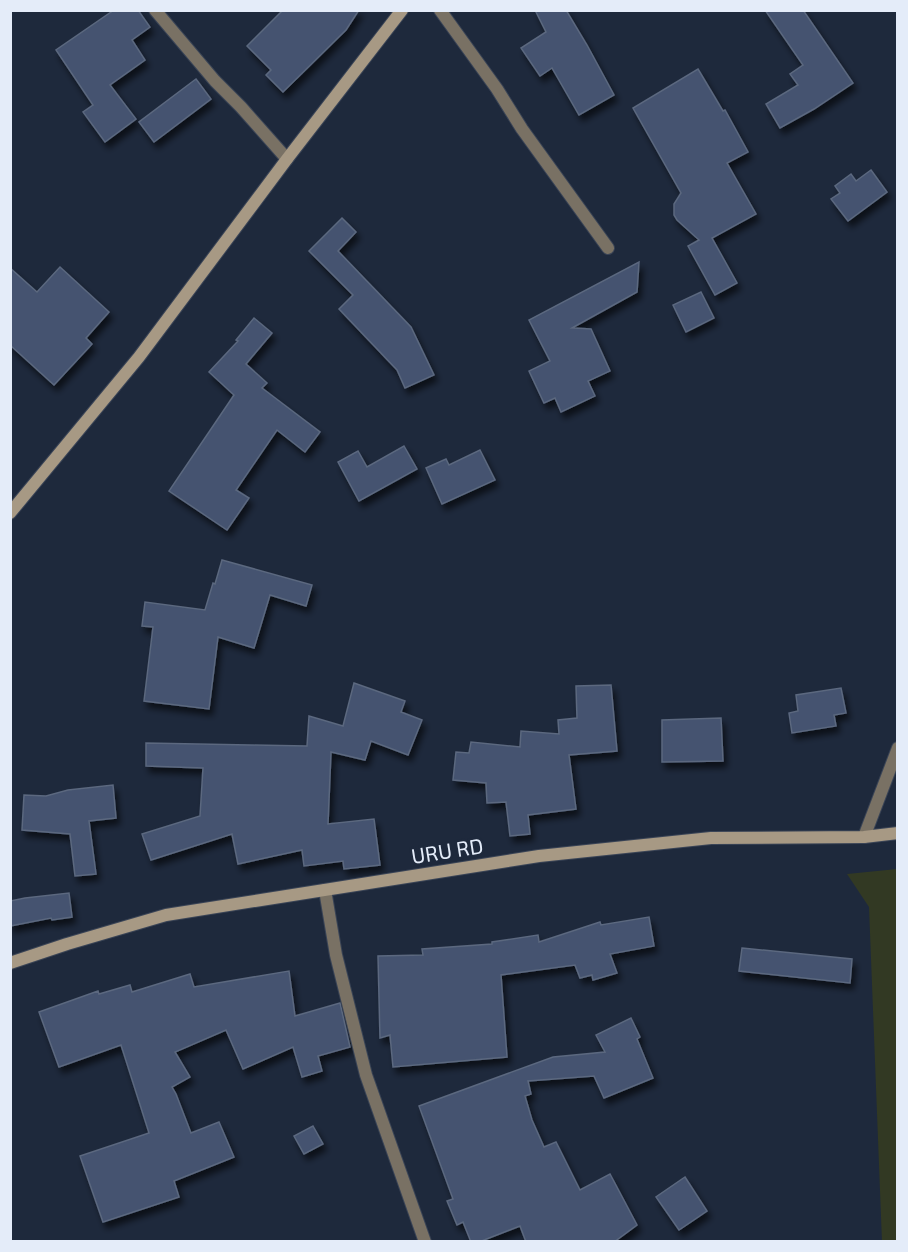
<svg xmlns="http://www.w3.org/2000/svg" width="908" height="1252" viewBox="0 0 908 1252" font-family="'Exo 2',sans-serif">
<defs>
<filter id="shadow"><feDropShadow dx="3.5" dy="6" stdDeviation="3" flood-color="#0009"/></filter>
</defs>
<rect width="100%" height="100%" fill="#1e293c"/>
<polygon fill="#323923" points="897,869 898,1241 882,1242 869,907 847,874"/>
<g fill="#44536f" stroke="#5b687f" stroke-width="1.5" filter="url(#shadow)">
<polygon points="114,10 138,10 150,27 132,40 145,60 110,85 136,119 105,142 83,112 93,105 56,50"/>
<polygon points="283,10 359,10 346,30 283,92 266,75 271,70 247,46"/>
<polygon points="535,10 566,10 587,45 614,95 579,115 552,68 540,76 521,48 546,32"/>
<polygon points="765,10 803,10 853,83 814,109 780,128 766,104 798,85 790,74 803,65"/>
<polygon points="698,69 723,111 725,110 748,152 727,163 756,214 712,238 737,283 715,295 688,246 699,240 677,220 674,215 674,204 681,193 633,108"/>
<polygon points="196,79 211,99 154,142 139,122"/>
<polygon points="871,170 887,192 848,221 831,199 840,193 835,186 851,174 856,181"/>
<polygon points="342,218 356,232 338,251 411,327 434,375 405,388 397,370 339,309 353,295 309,251"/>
<polygon points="639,262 637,292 572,328 591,329 610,371 588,381 595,396 561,412 555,398 544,403 529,371 550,361 529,320"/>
<polygon points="60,267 109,312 86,338 92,344 54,385 10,345 10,268 37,292"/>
<polygon points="701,292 714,318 686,332 673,305"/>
<polygon points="254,318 272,333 246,364 267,383 262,388 320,432 305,452 277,430 236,490 249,498 227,530 169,491 234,395 209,372 238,341 236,340"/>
<polygon points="404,446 417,469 359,501 338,462 358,451 367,467"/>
<polygon points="480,450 495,480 442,504 426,468 446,459 449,465"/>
<polygon points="222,560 312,585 306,606 270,595 254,648 218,637 209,709 144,701 153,627 142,626 145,602 205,610 213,583 215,584"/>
<polygon points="354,683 405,701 401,712 422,720 408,755 371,741 365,760 331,752 328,824 374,819 380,865 344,869 343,861 304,866 302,850 238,864 232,834 151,860 142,834 200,816 203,768 146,766 146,743 307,746 309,716 343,726"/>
<polygon points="611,685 617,751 569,755 576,809 528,815 530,834 510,836 506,802 487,803 486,783 453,780 456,752 469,753 471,742 520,747 521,731 559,734 558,720 577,718 576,686"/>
<polygon points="841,688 846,713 834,715 836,726 792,733 789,713 798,711 796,695"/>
<polygon points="721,718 723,761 662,762 662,720"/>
<polygon points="113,785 116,818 89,821 96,874 75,876 70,834 22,830 24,795 46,796 68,790"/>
<polygon points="69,893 72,917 52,920 51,918 10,926 10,901 25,898"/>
<polygon points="649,917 654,946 610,954 617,973 593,980 592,975 580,978 575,965 501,975 507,1057 393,1067 390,1035 380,1038 378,956 423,955 422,949 492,944 492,942 538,935 539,942 600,922 601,925"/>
<polygon points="742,948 852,959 850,983 739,971"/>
<polygon points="289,971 295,1016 340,1003 350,1047 318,1056 322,1071 302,1077 293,1047 243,1069 226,1030 175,1052 190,1077 172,1087 176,1094 191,1133 219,1122 234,1157 174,1181 179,1197 103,1222 80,1156 149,1133 121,1045 59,1067 39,1012 98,991 99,994 130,985 132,992 190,974 194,987"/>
<polygon points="631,1018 640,1037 637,1039 653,1078 604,1098 594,1076 528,1081 531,1094 525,1096 532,1120 544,1147 556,1142 580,1190 610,1174 637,1225 614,1242 526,1242 520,1226 479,1242 471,1242 463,1222 457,1225 447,1201 453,1199 419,1106 553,1057 605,1052 596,1035"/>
<polygon points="313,1126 323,1144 304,1154 294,1136"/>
<polygon points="685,1177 707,1211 679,1230 656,1197"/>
</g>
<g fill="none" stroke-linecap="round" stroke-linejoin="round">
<defs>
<g id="street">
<polyline points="155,10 215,81 241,107 287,159"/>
<polyline points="440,10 497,89 522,129 608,248"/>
<polyline points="864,837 898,748"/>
<polyline points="325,890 336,955 366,1075 425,1242"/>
</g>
<g id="secondary">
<polyline points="10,513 139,357 287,159 402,10"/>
<polyline points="10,963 67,944 166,915 539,856 711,838 864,837 898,833"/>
</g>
</defs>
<use href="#street" stroke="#3a4456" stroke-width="14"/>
<use href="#secondary" stroke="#3a4456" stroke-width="14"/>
<use href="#street" stroke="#797164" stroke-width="12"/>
<use href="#secondary" stroke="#a79984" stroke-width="12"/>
</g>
<g text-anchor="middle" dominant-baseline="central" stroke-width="5" stroke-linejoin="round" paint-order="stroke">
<g font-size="21" fill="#e4ecf9" stroke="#1e293c">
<text transform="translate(447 850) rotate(-9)">URU RD</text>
</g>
</g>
<rect width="908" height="1252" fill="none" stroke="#e4ecf9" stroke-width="24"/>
</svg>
